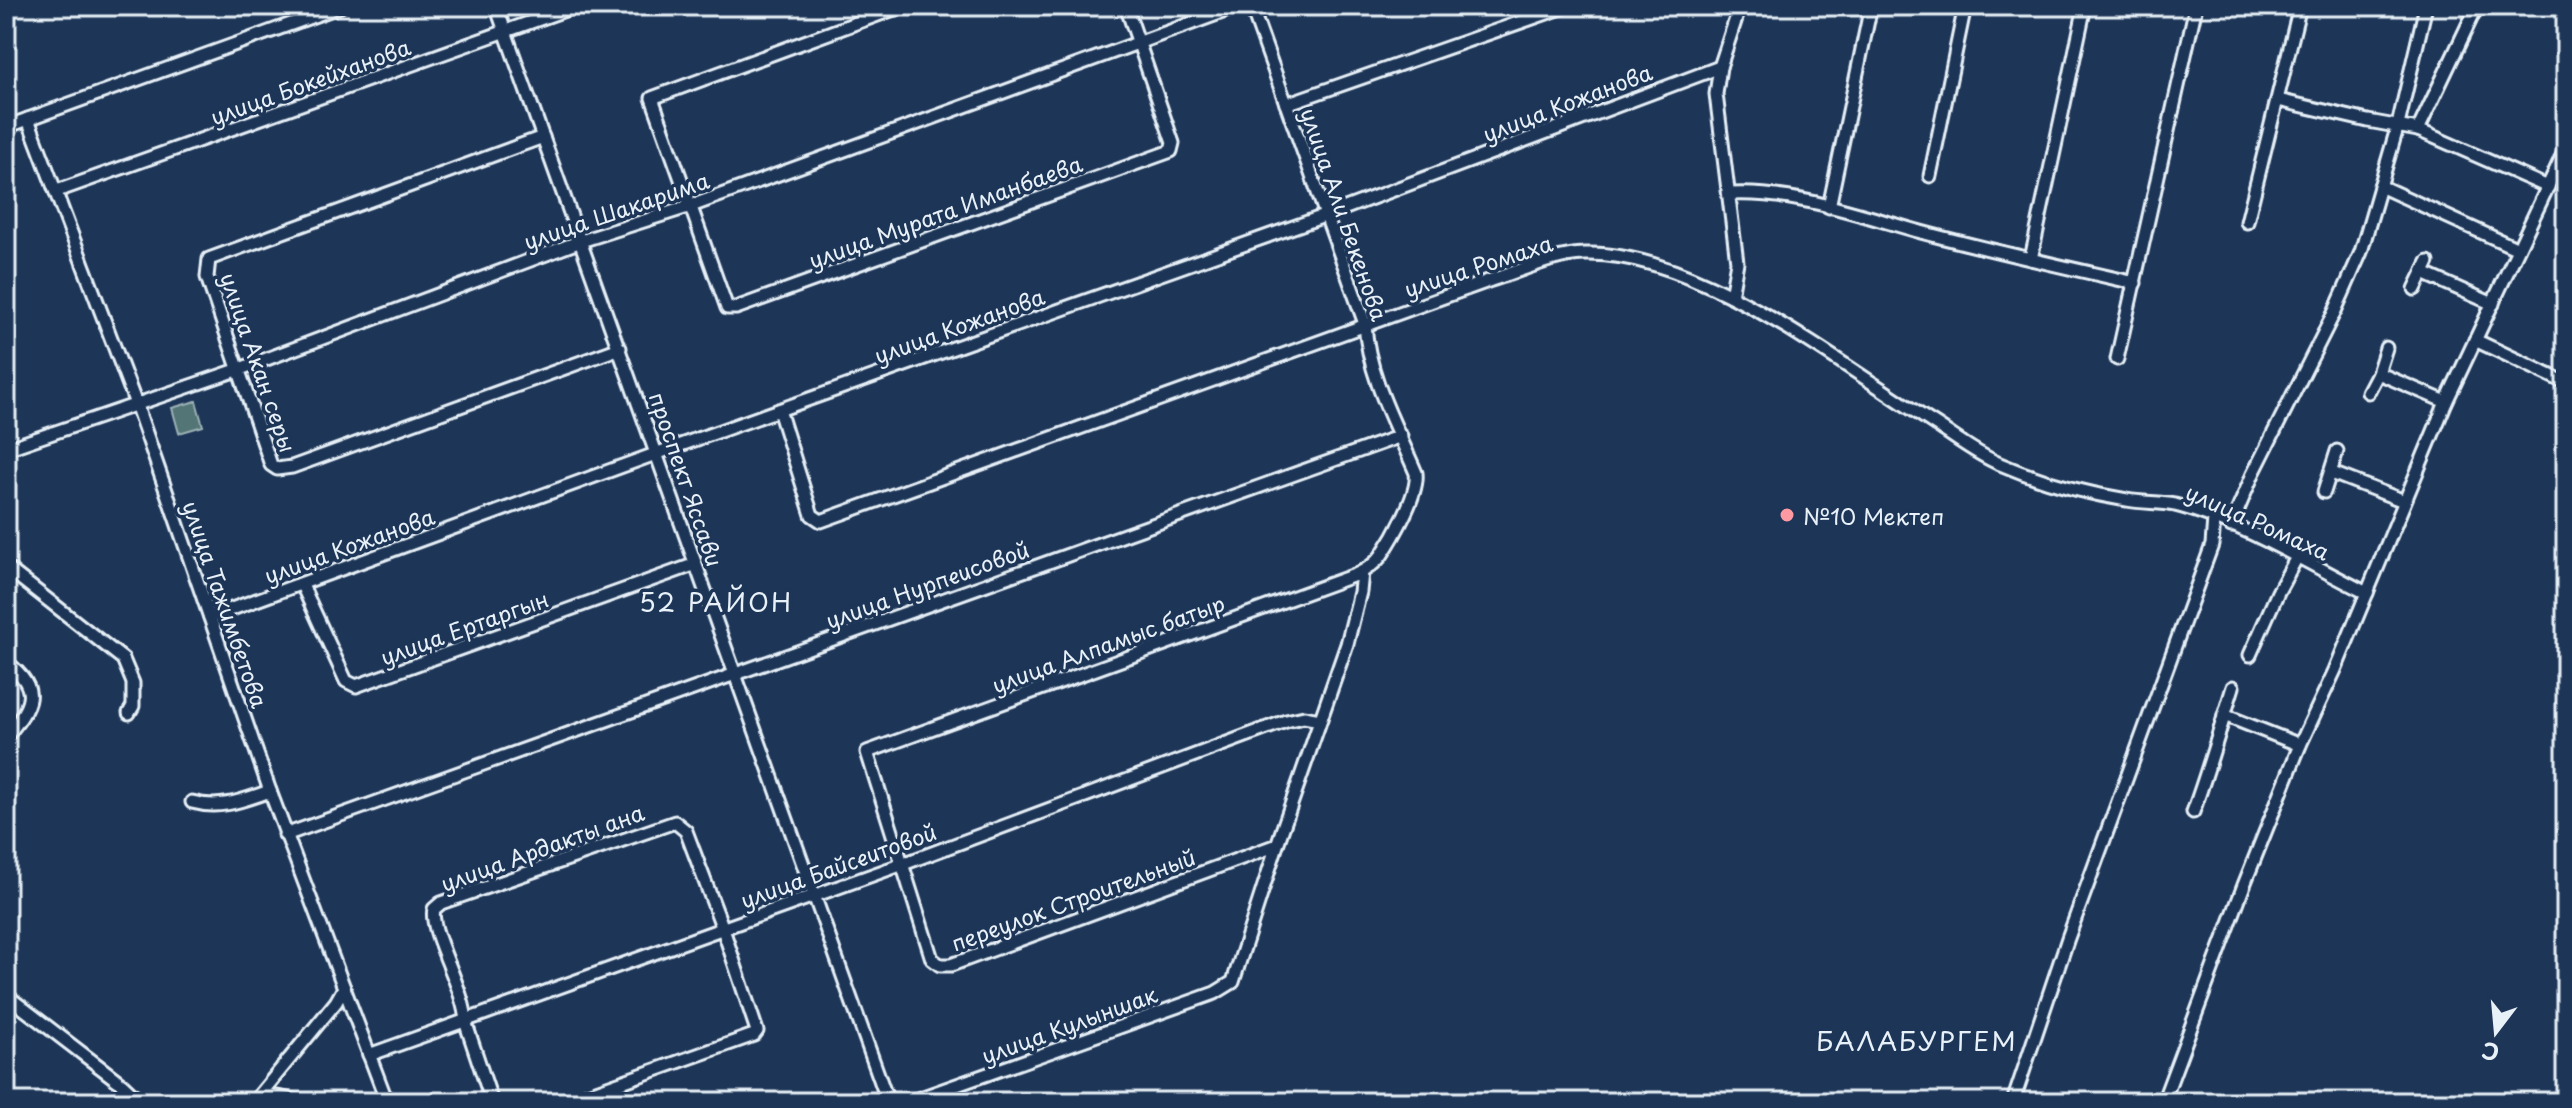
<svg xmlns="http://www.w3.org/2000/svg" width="2572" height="1108" viewBox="0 0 2572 1108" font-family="'Playpen Sans',sans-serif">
<rect width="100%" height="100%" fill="#1d3557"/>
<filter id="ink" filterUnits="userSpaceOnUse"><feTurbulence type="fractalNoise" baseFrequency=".0125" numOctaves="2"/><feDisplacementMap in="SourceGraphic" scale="16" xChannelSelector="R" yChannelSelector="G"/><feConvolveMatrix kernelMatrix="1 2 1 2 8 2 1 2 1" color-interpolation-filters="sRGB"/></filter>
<g filter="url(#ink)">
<polygon fill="#527475" stroke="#9db2b6" stroke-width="2" points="196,401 203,426 179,433 172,408"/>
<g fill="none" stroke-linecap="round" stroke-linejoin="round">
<defs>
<g id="minor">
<polyline points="496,6 888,1102"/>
<polyline points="902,6 652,98 727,308 736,308 1171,151 1173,143 1126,6"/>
<path d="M1251,6L1365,324C1368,376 1396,426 1416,473C1419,494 1393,538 1381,556C1375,564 1364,571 1355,575L867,752L932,959L940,965H951L1277,845"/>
<polyline points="2278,100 2368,121 2418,130 2548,187"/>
<polyline points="1286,104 1567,6"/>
<polyline points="28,119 136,404 270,791 387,1102"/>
<polyline points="6,127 341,6"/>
<polyline points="2418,130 2477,6"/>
<polyline points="543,137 209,259 207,277 271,465 277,469 292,467 620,348"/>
<polyline points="1930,176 1965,6"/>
<polyline points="2380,186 2518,249"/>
<polyline points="57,191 576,6"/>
<path d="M1731,194C1795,191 1860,215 1921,232C1992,251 2064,267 2135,283"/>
<polyline points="1829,207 1871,6"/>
<polyline points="2247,222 2300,6"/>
<polyline points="2031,259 2085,6"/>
<polyline points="2423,273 2493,304"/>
<polyline points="2415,289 2428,262"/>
<polyline points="1731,296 1737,262 1716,94 1720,67 1740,6"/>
<polyline points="2475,340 2566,383"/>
<polyline points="2117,359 2196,6"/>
<polyline points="2378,373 2446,402"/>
<polyline points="2368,392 2378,373 2386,348"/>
<path d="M779,410L812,515L821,521L1491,280C1521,271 1554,255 1584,254C1696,250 1841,365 1933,423C1955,437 1976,454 2000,464C2042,482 2083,493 2127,500C2143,503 2160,502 2175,505C2239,521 2309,564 2367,593"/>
<polyline points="6,449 240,369 581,241 691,206 1239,6"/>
<polyline points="2332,473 2404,501"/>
<polyline points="2324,492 2337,451"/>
<polyline points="2231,526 2253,474 2335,311 2361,252 2398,125 2426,6"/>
<polyline points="6,567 123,659 133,683 133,706 129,713"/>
<polyline points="302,585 346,681 356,686 696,564"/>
<polyline points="210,617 658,453 1327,215 1720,67"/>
<polyline points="2250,655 2278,592 2297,557"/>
<path d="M6,662C43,689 31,706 6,737"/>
<polyline points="2224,715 2300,745"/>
<path d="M192,802C221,810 243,800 270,791"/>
<path d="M2193,812C2208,771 2220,729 2233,687"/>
<polyline points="285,835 1401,436"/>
<polyline points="6,995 122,1084 141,1102"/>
<polyline points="369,1055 903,864 1286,721 1304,717 1320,720"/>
<polyline points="261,1094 305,1102"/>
<polyline points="254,1102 336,1002 344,988"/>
<path d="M492,1102L466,1024C466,991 428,930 434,909L441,903L675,822L686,831L723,929L757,1031L754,1035L565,1102"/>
<polyline points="909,1102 1215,993 1233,982 1277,845 1347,644 1360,592 1362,572"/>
<polyline points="2013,1102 2068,938 2212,545 2214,519"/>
<polyline points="2163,1102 2244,885 2300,745 2335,670 2446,402 2566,148"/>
</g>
</defs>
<use href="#minor" stroke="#e8f1f8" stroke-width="17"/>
<use href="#minor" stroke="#1d3557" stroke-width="11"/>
</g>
</g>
<circle fill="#ff9aa2" stroke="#1d3557" stroke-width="3" cx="1787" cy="515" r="8"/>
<g text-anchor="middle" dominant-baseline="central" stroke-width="7" stroke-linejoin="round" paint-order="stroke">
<g font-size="22" fill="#e8f1f8" stroke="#1d3557">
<text transform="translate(310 81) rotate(-20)">улица Бокейханова</text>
<text transform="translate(1567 102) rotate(-21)">улица Кожанова</text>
<text transform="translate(616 210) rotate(-19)">улица Шакарима</text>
<text transform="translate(945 211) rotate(-20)">улица Мурата Иманбаева</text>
<text transform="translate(1345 214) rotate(71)">улица Али Бекенова</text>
<text transform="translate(1478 265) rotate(-18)">улица Ромаха</text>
<text transform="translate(959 325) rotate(-20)">улица Кожанова</text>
<text transform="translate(259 362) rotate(71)">улица Акан серы</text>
<text transform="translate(687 479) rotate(71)">проспект Яссави</text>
<text transform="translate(2258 521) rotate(24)">улица Ромаха</text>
<text transform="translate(349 545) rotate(-20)">улица Кожанова</text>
<text transform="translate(927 584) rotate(-20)">улица Нурпеисовой</text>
<text transform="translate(226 604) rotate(71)">улица Тажимбетова</text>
<text transform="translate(464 627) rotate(-20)">улица Ертаргын</text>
<text transform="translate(1108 643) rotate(-20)">улица Алпамыс батыр</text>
<text transform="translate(542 847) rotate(-20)">улица Ардакты ана</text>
<text transform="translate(838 865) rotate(-20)">улица Байсеитовой</text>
<text transform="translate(1073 899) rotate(-20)">переулок Строительный</text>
<text transform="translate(1069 1024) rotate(-20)">улица Кулыншак</text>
</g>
<g font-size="22" fill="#e8f1f8" stroke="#1d3557" text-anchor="start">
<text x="1803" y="515">№10 Мектеп</text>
</g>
<g font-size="26" letter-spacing="2" fill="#e8f1f8" stroke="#1d3557">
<text x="716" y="601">52 РАЙОН</text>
<text x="1917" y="1040">БАЛАБУРГЕМ</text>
</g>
</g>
<rect width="2572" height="1108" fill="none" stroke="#1d3557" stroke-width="32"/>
<rect x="16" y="16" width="2540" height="1076" fill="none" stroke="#e8f1f8" stroke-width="3" filter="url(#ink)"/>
<g transform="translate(2496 1032) rotate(196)" stroke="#1d3557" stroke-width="6" paint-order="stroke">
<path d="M0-6L14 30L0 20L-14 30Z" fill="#e8f1f8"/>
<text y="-12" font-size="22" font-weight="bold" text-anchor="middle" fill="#e8f1f8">С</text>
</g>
</svg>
